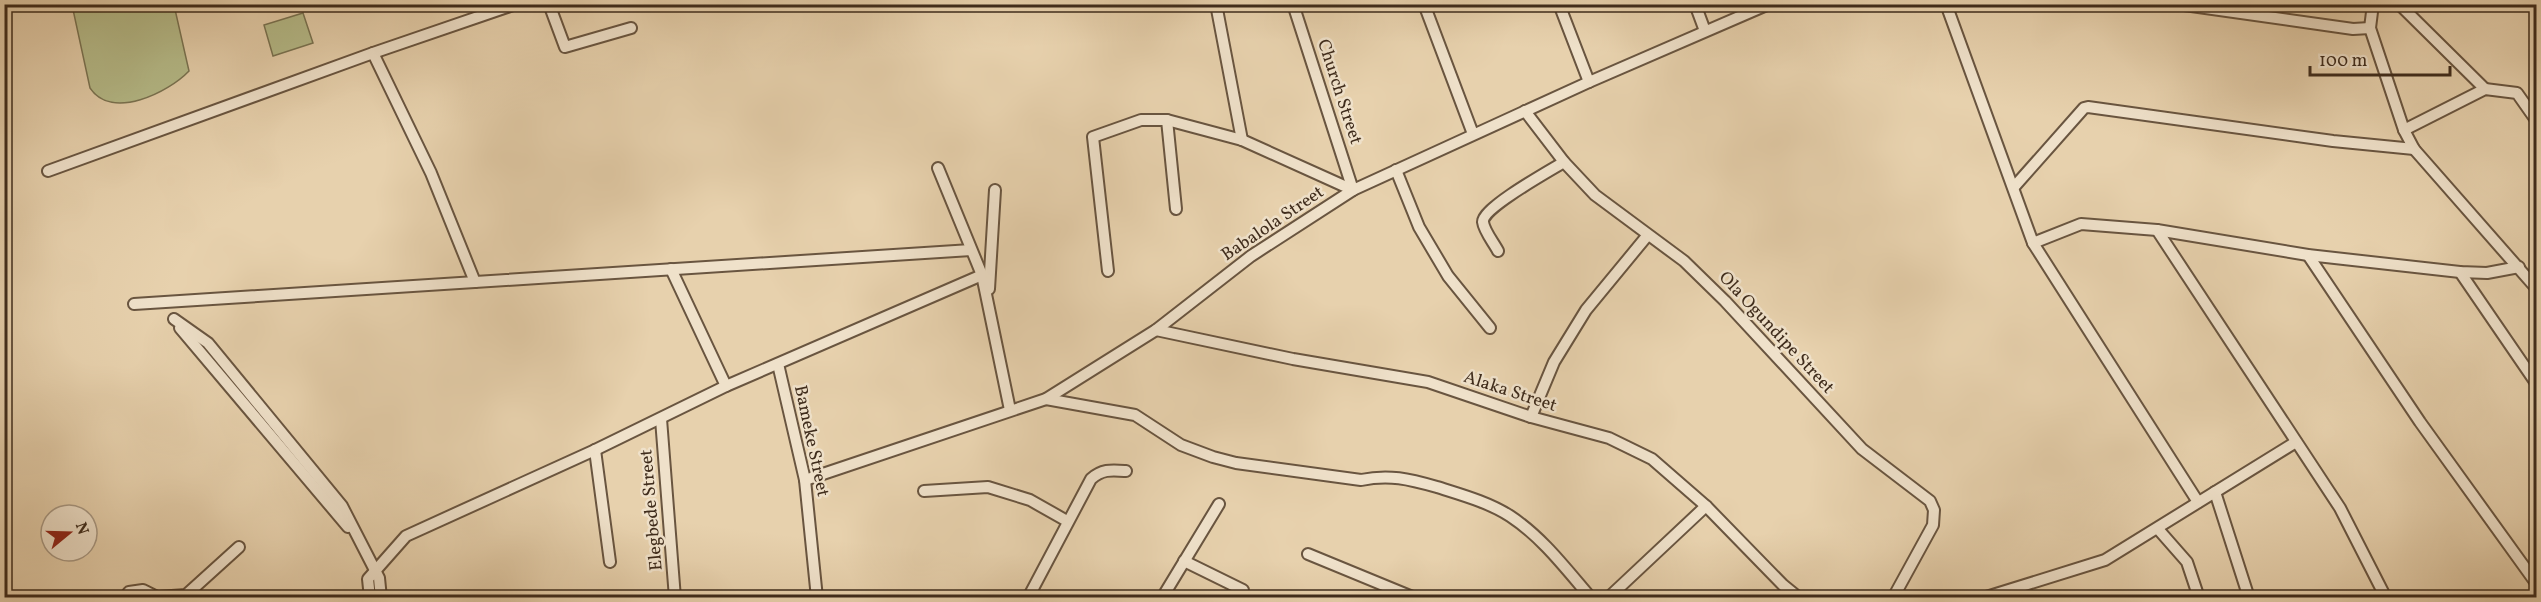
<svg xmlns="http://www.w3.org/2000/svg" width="2541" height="602" viewBox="0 0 2541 602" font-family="Vollkorn,serif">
<rect width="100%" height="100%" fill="#e7d1ad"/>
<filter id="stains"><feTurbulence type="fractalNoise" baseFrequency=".00333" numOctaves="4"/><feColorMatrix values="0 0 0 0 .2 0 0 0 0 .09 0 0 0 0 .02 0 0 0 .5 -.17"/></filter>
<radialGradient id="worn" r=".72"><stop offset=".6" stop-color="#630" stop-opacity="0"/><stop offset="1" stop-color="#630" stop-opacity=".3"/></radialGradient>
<g fill="#b6bc8a" stroke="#7a7453" stroke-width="1.5">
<path d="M72,5H174L189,71C169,92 112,121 90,88Z"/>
<polygon points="303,13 313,43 273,56 264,25"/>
</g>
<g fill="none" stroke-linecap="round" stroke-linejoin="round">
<defs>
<g id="minor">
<polyline points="549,4 565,47 631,28"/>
<polyline points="1216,4 1242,140"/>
<polyline points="1293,4 1353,190"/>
<polyline points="1424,4 1473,134"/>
<polyline points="1559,4 1589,82"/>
<polyline points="1695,4 1705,31"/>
<polyline points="1946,4 2033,243 2198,502"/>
<polyline points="2177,4 2353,29 2370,28"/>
<polyline points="2373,4 2370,28 2404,130 2414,149 2536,288"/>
<polyline points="2399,4 2485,89"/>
<polyline points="373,53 431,173 475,282"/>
<polyline points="1525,111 1564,162 1595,195 1684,261 1725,301 1862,449 1930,501 1934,510 1933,525 1893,598"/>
<polyline points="1167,120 1176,209"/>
<polyline points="2404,130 2485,89 2517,93 2536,120"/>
<polyline points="938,168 982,275 1010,410"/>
<polyline points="1396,170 1419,227 1448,276 1490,328"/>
<polyline points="48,171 373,53 516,4"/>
<polyline points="2014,187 2084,108 2088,107 2333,141 2414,149"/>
<polyline points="2157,230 2340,508 2386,598"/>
<polyline points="2033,243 2081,224 2157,230 2308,255 2460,272 2487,273 2519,267"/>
<path d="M1498,251C1494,243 1484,231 1483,222C1482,208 1551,170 1564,162"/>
<polyline points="2308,255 2420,422 2536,583"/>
<polyline points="671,269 726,386"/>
<polyline points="1108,271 1093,137 1141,120 1167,120 1242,140 1353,190"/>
<polyline points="2460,272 2536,383"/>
<polyline points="989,289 995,190"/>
<polyline points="134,304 971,250"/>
<polyline points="174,319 208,343 342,506 379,578 381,598"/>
<polyline points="180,328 348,527"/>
<polyline points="1156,330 1293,359 1428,382 1531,417 1609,438 1652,459 1706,506 1783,585 1799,598"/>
<polyline points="778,364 805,480 817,598"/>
<path d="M1046,399L1135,415L1181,445L1213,457L1236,463L1361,480C1389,474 1409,479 1437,487C1462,495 1488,502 1510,516C1542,537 1566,569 1591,598"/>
<polyline points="1531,417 1554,362 1586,310 1647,236"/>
<polyline points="661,419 675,598"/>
<polyline points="595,450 610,562"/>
<polyline points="805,480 1046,399 1156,330 1251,256 1353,190 1589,82 1769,4"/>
<polyline points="924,491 988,487 1030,500 1067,521"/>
<polyline points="2215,492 2249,598"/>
<polyline points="2158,529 2187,562 2199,598"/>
<polyline points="1308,554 1415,598"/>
<polyline points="1184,561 1243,590"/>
<polyline points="124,598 129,592 143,590 157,597 186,595 239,547"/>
<polyline points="370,598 368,579 406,536 595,450 726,386 982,275"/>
<path d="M1028,598L1091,479C1102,469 1111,470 1126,471"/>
<polyline points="1162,598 1219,504"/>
<polyline points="1608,598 1706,506"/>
<polyline points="1983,598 2105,560 2296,442"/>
</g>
</defs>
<use href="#minor" stroke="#695540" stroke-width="14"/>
<use href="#minor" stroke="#efe1ca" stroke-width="10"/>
</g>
<g text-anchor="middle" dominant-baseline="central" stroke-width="5" stroke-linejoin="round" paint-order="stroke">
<g font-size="18" fill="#3f2c1c" stroke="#efe1ca">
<text transform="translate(1339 92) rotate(72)">Church Street</text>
<text transform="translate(1273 224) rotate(-34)">Babalola Street</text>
<text transform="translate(1776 333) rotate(47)">Ola Ogundipe Street</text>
<text transform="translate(1510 392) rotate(18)">Alaka Street</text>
<text transform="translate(811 441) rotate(78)">Bameke Street</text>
<text transform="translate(652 510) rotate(-95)">Elegbede Street</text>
</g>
</g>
<rect width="2541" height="602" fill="none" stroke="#e7d1ad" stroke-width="24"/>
<rect x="6" y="6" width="2529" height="590" fill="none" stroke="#3f2c1c" stroke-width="3"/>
<rect x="12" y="12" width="2517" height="578" fill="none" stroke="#3f2c1c" stroke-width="1.5"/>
<g transform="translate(69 533) rotate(71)"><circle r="28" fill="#efe1ca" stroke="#a99984" stroke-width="1.5"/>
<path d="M0-4.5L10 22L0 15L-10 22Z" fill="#8f2418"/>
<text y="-9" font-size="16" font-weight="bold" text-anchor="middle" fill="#3f2c1c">N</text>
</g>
<path d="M2310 66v9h140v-9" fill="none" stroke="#3f2c1c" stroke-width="3"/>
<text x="2319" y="66" font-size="18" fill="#3f2c1c" stroke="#efe1ca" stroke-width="4.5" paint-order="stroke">100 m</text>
<rect width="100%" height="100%" filter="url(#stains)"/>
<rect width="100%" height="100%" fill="url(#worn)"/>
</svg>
